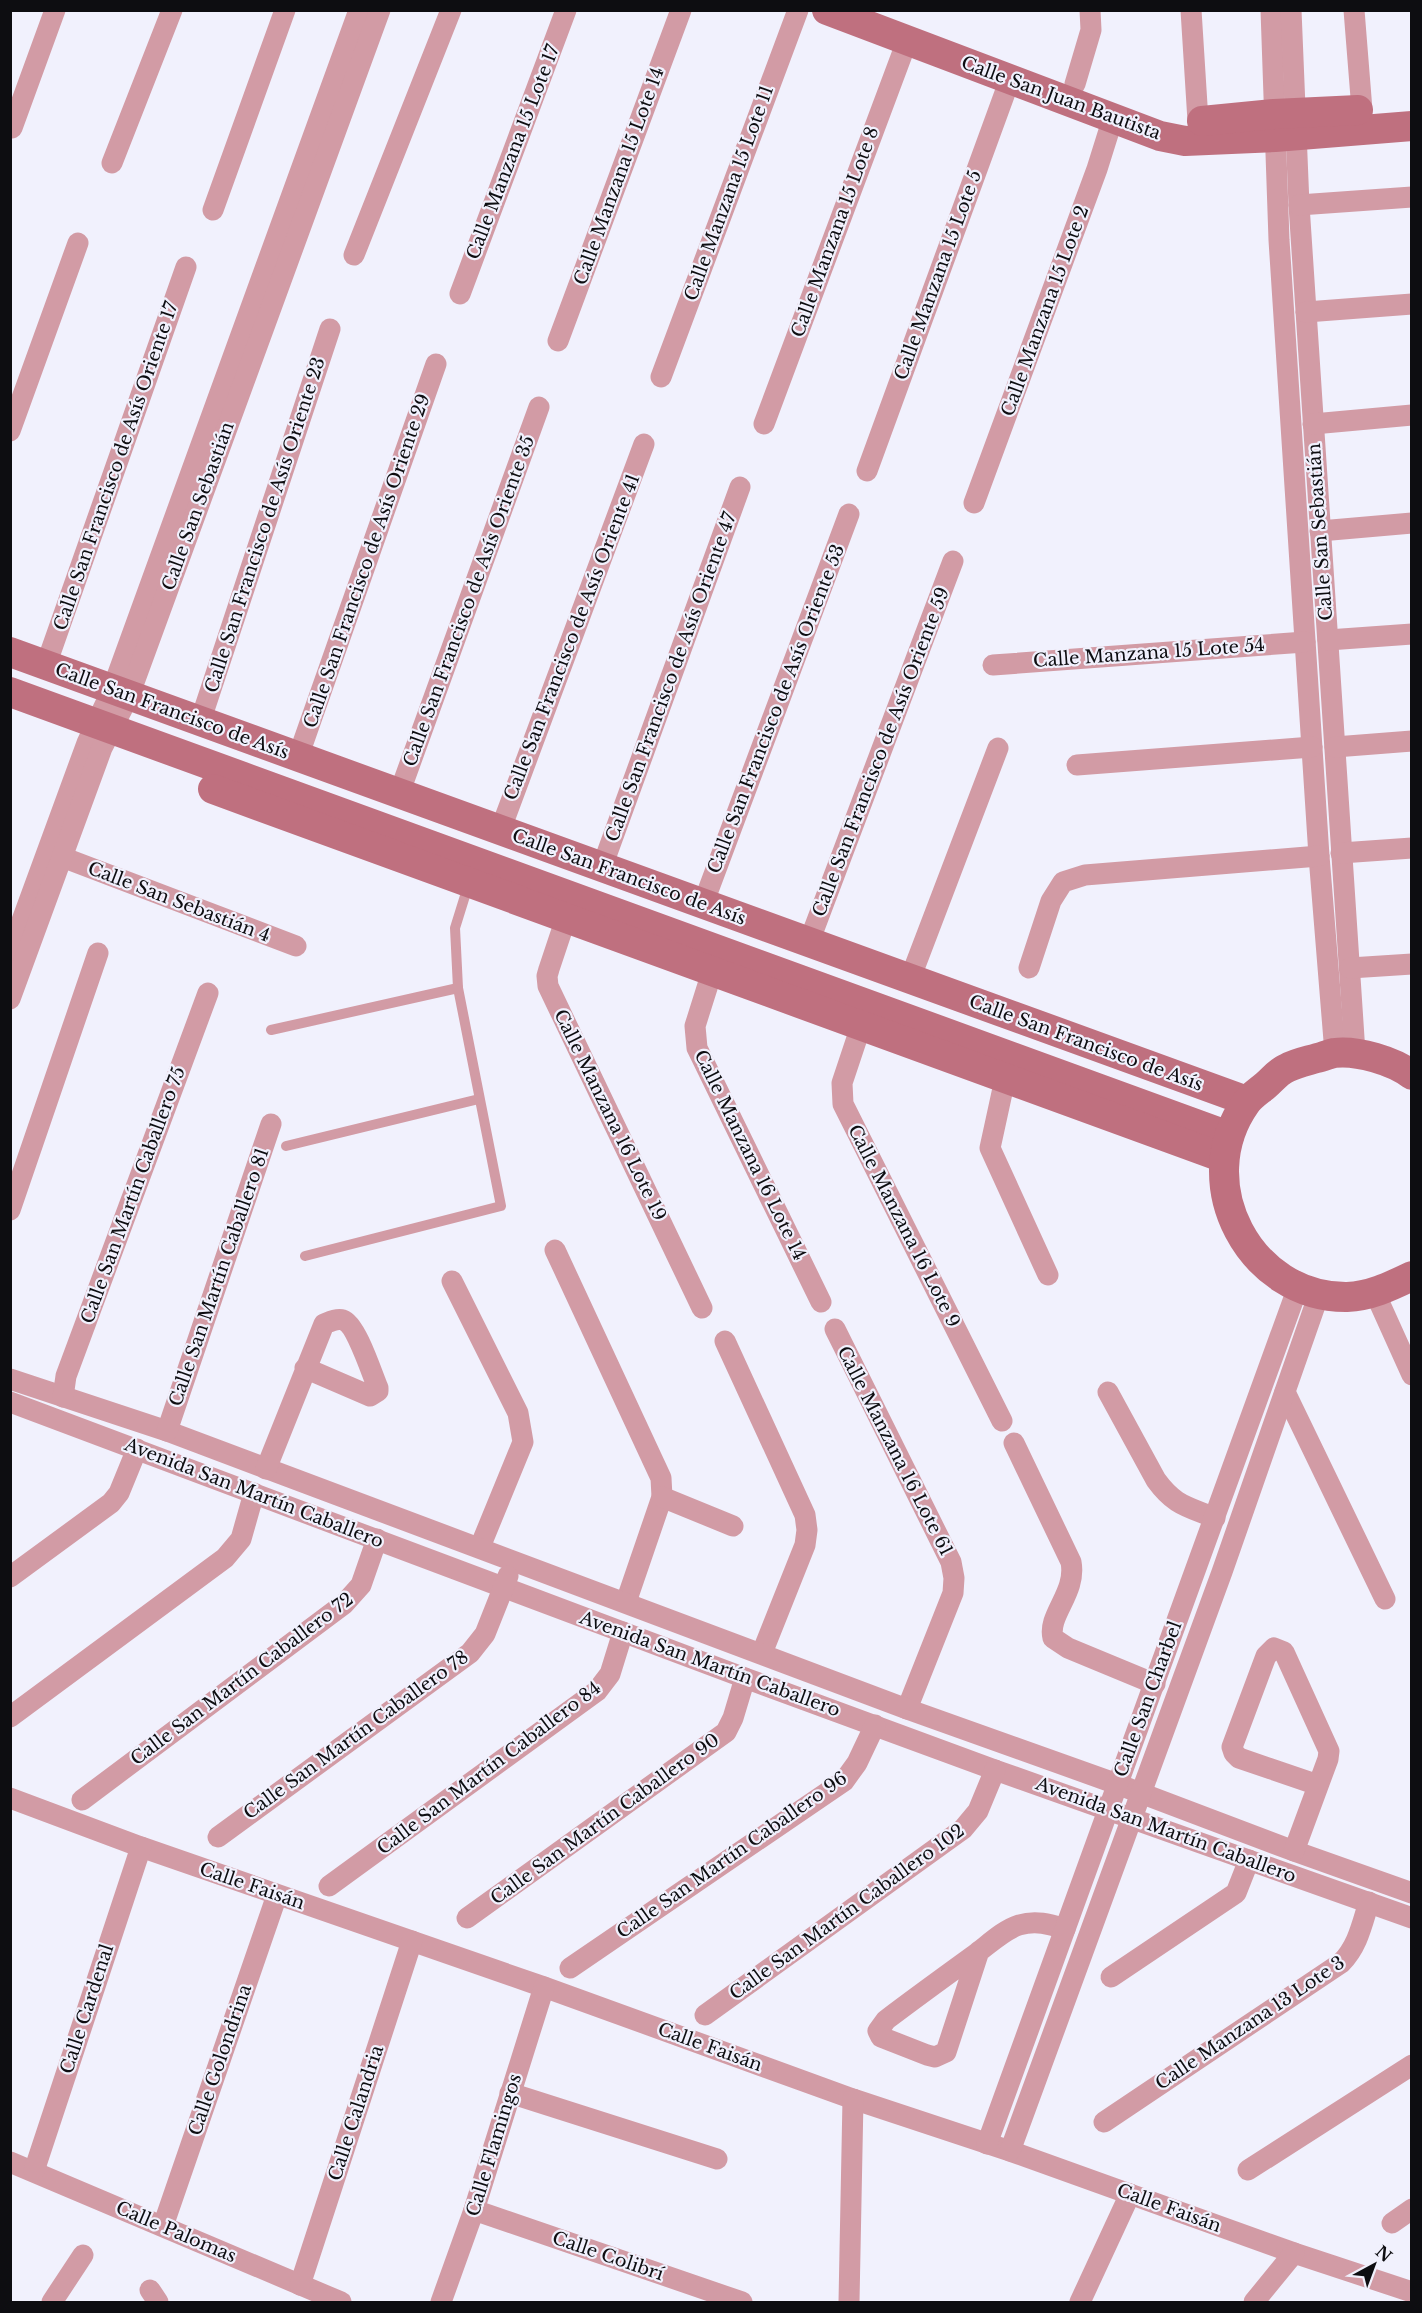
<svg xmlns="http://www.w3.org/2000/svg" width="1422" height="2313" viewBox="0 0 1422 2313" font-family="'Libre Baskerville',serif">
<rect width="100%" height="100%" fill="#f1f1fd"/>
<g fill="none" stroke-linecap="round" stroke-linejoin="round">
<g stroke="#d29ba5" stroke-width="10">
<polyline points="271,1030 458,988"/>
<polyline points="286,1146 479,1099"/>
<polyline points="305,1256 501,1206 458,988 455,928 469,883"/>
</g>
<g stroke="#d29ba5" stroke-width="21">
<polyline points="1191,10 1198,121"/>
<polyline points="1271,10 1279,240 1319,856 1335,1053"/>
<polyline points="1291,10 1299,205 1355,1053"/>
<polyline points="1354,10 1362,110"/>
<polyline points="1075,84 1091,30 1090,10"/>
<polyline points="12,128 55,10"/>
<polyline points="112,163 172,10"/>
<polyline points="1299,205 1412,197"/>
<polyline points="213,210 285,10"/>
<polyline points="354,255 451,10"/>
<polyline points="460,294 566,10"/>
<polyline points="1306,312 1412,304"/>
<polyline points="558,341 681,10"/>
<polyline points="661,377 798,10"/>
<polyline points="764,424 907,41"/>
<polyline points="1313,424 1412,415"/>
<polyline points="10,431 78,243"/>
<polyline points="867,471 1010,79"/>
<polyline points="974,503 1097,169 1113,118"/>
<polyline points="1320,531 1412,523"/>
<polyline points="1328,640 1412,634"/>
<polyline points="46,665 186,267"/>
<polyline points="993,665 1305,642"/>
<polyline points="200,722 330,329"/>
<polyline points="1335,747 1412,741"/>
<polyline points="298,757 436,364"/>
<polyline points="1077,765 1312,747"/>
<polyline points="399,794 539,407"/>
<polyline points="500,831 644,444"/>
<polyline points="1341,853 1412,848"/>
<polyline points="62,857 296,946"/>
<polyline points="602,867 740,487"/>
<polyline points="703,904 849,514"/>
<polyline points="566,918 549,969 547,976 548,986 702,1308"/>
<polyline points="809,942 953,561"/>
<polyline points="10,953 87,743 112,690 359,10"/>
<polyline points="1029,968 1051,901 1063,882 1085,875 1319,856"/>
<polyline points="1350,968 1412,964"/>
<polyline points="712,972 695,1026 697,1048 821,1302"/>
<polyline points="910,979 998,748"/>
<polyline points="10,999 102,748 129,696 380,10"/>
<polyline points="861,1026 842,1083 843,1104 1002,1421"/>
<polyline points="1005,1079 990,1148 1048,1275"/>
<polyline points="10,1210 98,953"/>
<polyline points="555,1250 661,1478 662,1497 626,1602"/>
<polyline points="452,1281 518,1413 523,1442 480,1547"/>
<polyline points="1375,1293 1412,1375"/>
<polyline points="835,1329 951,1562 954,1578 953,1593 907,1709"/>
<polyline points="725,1341 805,1515 807,1530 805,1545 762,1653"/>
<polyline points="10,1379 167,1431 907,1709 1117,1784 1294,1851 1412,1893"/>
<path d="M1108,1392L1156,1480C1175,1506 1187,1506 1215,1518"/>
<polyline points="1285,1392 1385,1599"/>
<polyline points="63,1397 66,1376 208,993"/>
<polyline points="10,1402 745,1678 995,1770 1412,1918"/>
<polyline points="167,1431 271,1124"/>
<path d="M1014,1443L1071,1562C1077,1593 1047,1615 1053,1638L1068,1648L1155,1684"/>
<path d="M266,1469L324,1324C329,1322 337,1318 343,1320C356,1324 372,1374 378,1388V1391L370,1396L305,1368"/>
<polyline points="662,1497 733,1526"/>
<polyline points="10,1577 111,1503 119,1493 137,1449"/>
<polyline points="10,1717 225,1558 241,1539 254,1493"/>
<polyline points="10,1798 141,1847 544,1987 853,2099 1010,2151 1294,2253 1412,2292"/>
<polyline points="82,1800 344,1604 361,1585 377,1539"/>
<polyline points="218,1837 470,1653 485,1634 508,1576"/>
<polyline points="1294,1851 1328,1759 1329,1751 1284,1652 1274,1648 1266,1656 1232,1747 1234,1753 1239,1758 1318,1785"/>
<polyline points="329,1886 597,1691 610,1674 623,1632"/>
<polyline points="467,1918 726,1732 733,1718 745,1678"/>
<path d="M979,1951L946,2052L935,2057L927,2055L881,2037L878,2031L886,2020C915,1998 944,1977 973,1956C987,1946 1003,1930 1019,1925C1036,1920 1049,1924 1065,1929"/>
<polyline points="570,1968 844,1781 857,1763 875,1725"/>
<polyline points="1111,1977 1236,1893 1249,1860"/>
<polyline points="705,2015 963,1829 978,1811 995,1770"/>
<polyline points="510,2093 717,2159"/>
<path d="M1104,2122L1341,1963C1358,1946 1362,1924 1369,1902"/>
<polyline points="987,2144 1298,1287"/>
<polyline points="1010,2151 1222,1572 1319,1294"/>
<polyline points="10,2162 341,2302"/>
<polyline points="1248,2170 1412,2065"/>
<polyline points="34,2171 141,1847"/>
<polyline points="474,2210 742,2302"/>
<polyline points="1392,2223 1412,2209"/>
<polyline points="163,2226 277,1895"/>
<polyline points="300,2285 412,1941"/>
<polyline points="150,2290 158,2302"/>
<polyline points="52,2302 83,2255"/>
<polyline points="441,2302 474,2210 544,1987"/>
<polyline points="849,2302 853,2099"/>
<polyline points="1080,2302 1130,2194"/>
<polyline points="1254,2302 1294,2253"/>
</g>
<g stroke="#bf707f" stroke-width="30">
<polyline points="827,10 1160,136 1185,141 1275,137 1412,126"/>
<polyline points="1202,121 1274,114 1358,110"/>
<polyline points="10,652 1247,1101"/>
<polyline points="10,692 1229,1136"/>
<polyline points="213,789 1224,1158"/>
<path d="M1412,1075C1394,1061 1357,1050 1334,1053C1329,1054 1323,1057 1317,1058C1307,1061 1296,1063 1287,1068C1279,1071 1272,1080 1266,1085C1259,1091 1251,1096 1246,1103C1189,1183 1250,1298 1347,1297C1371,1296 1391,1286 1412,1276"/>
</g>
</g>
<g text-anchor="middle" dominant-baseline="central" stroke-width="4.5" stroke-linejoin="round" paint-order="stroke">
<g font-size="18" fill="#0d0d11" stroke="#f1f1fd">
<text transform="translate(1061 98) rotate(20)">Calle San Juan Bautista</text>
<text transform="translate(513 152) rotate(-69)">Calle Manzana 15 Lote 17</text>
<text transform="translate(619 176) rotate(-70)">Calle Manzana 15 Lote 14</text>
<text transform="translate(729 193) rotate(-70)">Calle Manzana 15 Lote 11</text>
<text transform="translate(835 232) rotate(-70)">Calle Manzana 15 Lote 8</text>
<text transform="translate(938 275) rotate(-70)">Calle Manzana 15 Lote 5</text>
<text transform="translate(1045 311) rotate(-70)">Calle Manzana 15 Lote 2</text>
<text transform="translate(116 466) rotate(-71)">Calle San Francisco de Asís Oriente 17</text>
<text transform="translate(198 506) rotate(-70)">Calle San Sebastián</text>
<text transform="translate(265 525) rotate(-72)">Calle San Francisco de Asís Oriente 23</text>
<text transform="translate(1320 532) rotate(-94)">Calle San Sebastián</text>
<text transform="translate(367 561) rotate(-71)">Calle San Francisco de Asís Oriente 29</text>
<text transform="translate(469 601) rotate(-70)">Calle San Francisco de Asís Oriente 35</text>
<text transform="translate(572 637) rotate(-69)">Calle San Francisco de Asís Oriente 41</text>
<text transform="translate(1149 653) rotate(-4)">Calle Manzana 15 Lote 54</text>
<text transform="translate(671 677) rotate(-70)">Calle San Francisco de Asís Oriente 47</text>
<text transform="translate(776 709) rotate(-69)">Calle San Francisco de Asís Oriente 53</text>
<text transform="translate(172 711) rotate(20)">Calle San Francisco de Asís</text>
<text transform="translate(881 752) rotate(-69)">Calle San Francisco de Asís Oriente 59</text>
<text transform="translate(629 877) rotate(20)">Calle San Francisco de Asís</text>
<text transform="translate(179 902) rotate(21)">Calle San Sebastián 4</text>
<text transform="translate(1086 1043) rotate(20)">Calle San Francisco de Asís</text>
<text transform="translate(610 1115) rotate(64)">Calle Manzana 16 Lote 19</text>
<text transform="translate(750 1155) rotate(64)">Calle Manzana 16 Lote 14</text>
<text transform="translate(133 1195) rotate(-70)">Calle San Martín Caballero 75</text>
<text transform="translate(904 1226) rotate(63)">Calle Manzana 16 Lote 9</text>
<text transform="translate(219 1277) rotate(-71)">Calle San Martín Caballero 81</text>
<text transform="translate(895 1451) rotate(63)">Calle Manzana 16 Lote 61</text>
<text transform="translate(254 1493) rotate(21)">Avenida San Martín Caballero</text>
<text transform="translate(710 1664) rotate(20)">Avenida San Martín Caballero</text>
<text transform="translate(242 1679) rotate(-37)">Calle San Martín Caballero 72</text>
<text transform="translate(1148 1699) rotate(-70)">Calle San Charbel</text>
<text transform="translate(356 1735) rotate(-36)">Calle San Martín Caballero 78</text>
<text transform="translate(489 1768) rotate(-37)">Calle San Martín Caballero 84</text>
<text transform="translate(605 1819) rotate(-36)">Calle San Martín Caballero 90</text>
<text transform="translate(1166 1830) rotate(20)">Avenida San Martín Caballero</text>
<text transform="translate(732 1855) rotate(-35)">Calle San Martín Caballero 96</text>
<text transform="translate(252 1886) rotate(19)">Calle Faisán</text>
<text transform="translate(847 1912) rotate(-36)">Calle San Martín Caballero 102</text>
<text transform="translate(87 2009) rotate(-72)">Calle Cardenal</text>
<text transform="translate(1250 2023) rotate(-34)">Calle Manzana 13 Lote 3</text>
<text transform="translate(710 2047) rotate(20)">Calle Faisán</text>
<text transform="translate(220 2060) rotate(-71)">Calle Golondrina</text>
<text transform="translate(356 2113) rotate(-72)">Calle Calandria</text>
<text transform="translate(494 2145) rotate(-73)">Calle Flamingos</text>
<text transform="translate(1169 2208) rotate(20)">Calle Faisán</text>
<text transform="translate(176 2232) rotate(23)">Calle Palomas</text>
<text transform="translate(608 2256) rotate(19)">Calle Colibrí</text>
</g>
</g>
<rect width="1422" height="2313" fill="none" stroke="#0d0d11" stroke-width="24"/>
<g transform="translate(1374 2265) rotate(41)" stroke="#f1f1fd" stroke-width="4.5" paint-order="stroke">
<path d="M0-4.5L10 22L0 15L-10 22Z" fill="#0d0d11"/>
<text y="-9" font-size="16" font-weight="bold" text-anchor="middle" fill="#0d0d11">N</text>
</g>
</svg>
